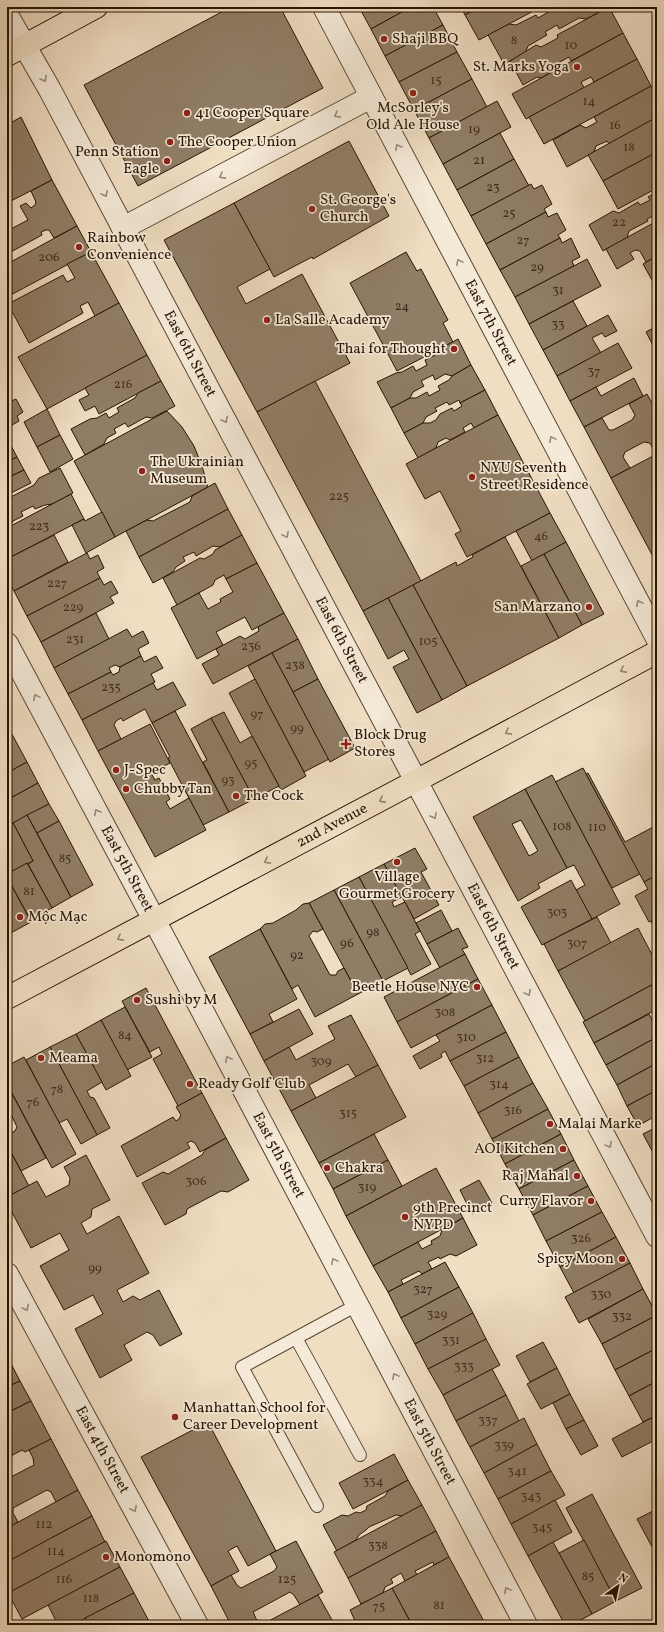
<svg xmlns="http://www.w3.org/2000/svg" width="664" height="1632" viewBox="0 0 664 1632" font-family="Vollkorn,serif">
<rect width="100%" height="100%" fill="#f0dec3"/>
<filter id="stains"><feTurbulence type="fractalNoise" baseFrequency=".005" numOctaves="4"/><feColorMatrix values="0 0 0 0 .2 0 0 0 0 .09 0 0 0 0 .02 0 0 0 .5 -.17"/></filter>
<radialGradient id="worn" r=".72"><stop offset=".6" stop-color="#630" stop-opacity="0"/><stop offset="1" stop-color="#630" stop-opacity=".3"/></radialGradient>
<g fill="#907d66" stroke="#271401" fill-rule="evenodd">
<polygon points="231,7 280,7 323,88 138,186 84,85"/>
<polygon points="359,7 411,7 371,29"/>
<polygon points="411,7 433,7 443,25 385,56 371,29"/>
<polygon points="461,7 479,7 465,15"/>
<polygon points="479,7 541,7 479,40 465,15"/>
<polygon points="551,7 609,7 586,19 579,18 559,29 557,25 545,32 547,35 528,46 525,53 504,64 488,35 509,24 516,25 536,15 538,18 550,11 548,9"/>
<polygon points="609,7 623,33 571,61 569,57 551,67 551,72 541,78 537,77 523,85 510,61 536,45 541,47 558,38 557,35"/>
<polygon points="443,25 457,52 399,82 385,56"/>
<polygon points="623,33 637,59 594,82 591,77 581,82 584,88 526,119 512,94"/>
<polygon points="457,52 472,79 414,110 399,82"/>
<polygon points="637,59 651,86 544,144 529,117"/>
<polygon points="472,79 487,107 429,138 414,110"/>
<polygon points="651,86 657,96 657,117 609,144 607,141 596,146 594,152 567,167 553,140 580,125 586,128 597,122 594,117"/>
<polygon points="497,101 511,127 443,164 429,138"/>
<polygon points="21,117 52,180 7,203 7,125"/>
<polygon points="657,117 657,152 603,181 588,155"/>
<polygon points="500,133 514,159 457,190 443,164"/>
<polygon points="349,141 389,216 313,259 312,257 274,277 234,203"/>
<polygon points="657,152 657,188 618,209 603,181"/>
<polygon points="514,159 529,186 471,216 457,190"/>
<polygon points="52,180 77,226 54,238 49,230 46,230 41,232 42,235 7,254 7,231 28,220 20,206 26,203 31,208 35,205 36,202 31,191"/>
<polygon points="531,184 534,189 542,185 552,204 544,209 546,212 486,244 471,216"/>
<polygon points="657,192 657,214 647,219 648,221 629,231 627,238 603,251 589,225 613,211 619,213 638,202 640,205 650,200 648,197"/>
<polygon points="234,203 270,269 237,287 246,304 302,274 350,363 257,412 164,240"/>
<polygon points="546,212 548,217 557,213 566,230 558,235 560,238 500,270 486,244"/>
<polygon points="657,221 657,256 646,262 640,251 635,250 630,253 634,259 617,269 606,249"/>
<polygon points="77,226 91,252 7,297 7,264"/>
<polygon points="560,238 562,243 571,238 580,257 572,261 574,266 515,297 500,270"/>
<polygon points="91,252 119,303 95,316 88,302 80,306 83,313 29,343 8,304 63,275 67,282 75,278 67,264"/>
<polygon points="406,252 417,271 421,269 448,320 443,323 453,342 397,371 350,283"/>
<polygon points="657,256 657,289 643,264"/>
<polygon points="587,259 601,286 529,324 515,297"/>
<polygon points="573,301 587,326 543,350 529,324"/>
<polygon points="119,303 147,355 47,409 18,357"/>
<polygon points="608,315 617,331 605,337 602,333 592,338 601,353 557,376 543,350"/>
<polygon points="657,326 657,353 646,332"/>
<polygon points="458,339 471,365 452,376 445,374 435,380 433,375 421,381 424,386 413,392 410,398 391,408 377,382 396,373 402,372 413,366 416,371 427,365 425,360 435,355 438,350"/>
<polygon points="618,343 632,368 570,401 557,376"/>
<polygon points="147,355 161,381 99,414 95,406 85,411 79,400 89,395 85,388"/>
<polygon points="471,365 485,390 460,403 459,400 449,405 447,402 435,408 437,411 426,417 423,423 404,433 391,408 410,398 416,398 427,392 429,396 440,390 438,386 449,380 452,376"/>
<polygon points="634,378 643,396 584,427 570,401 596,387 601,396"/>
<polygon points="161,381 175,406 152,418 146,417 128,427 125,423 114,429 116,433 107,438 104,444 85,455 71,429 90,419 97,418 106,413 109,418 119,412 117,408 135,398 138,393"/>
<polygon points="315,381 421,581 363,611 257,412"/>
<polygon points="485,390 498,415 474,428 471,423 463,428 465,432 450,440 446,438 438,442 436,448 418,458 404,433 423,423 430,423 436,420 440,414 452,408 454,411 462,406 460,403"/>
<polygon points="647,394 657,412 657,454 656,455 650,443 644,442 625,452 623,457 630,468 611,478 584,427 602,418 609,430 613,430 632,420 635,415 629,404"/>
<polygon points="7,398 9,402 16,399 23,412 17,416 19,421 7,428"/>
<polygon points="47,409 60,435 37,447 24,422"/>
<polygon points="167,411 182,427 194,446 202,466 208,487 115,537 74,461"/>
<polygon points="498,415 550,513 467,557 455,534 461,531 440,491 425,499 406,464"/>
<polygon points="60,435 73,459 50,472 37,447"/>
<polygon points="7,438 17,457 7,462"/>
<polygon points="657,454 657,564 611,478"/>
<polygon points="17,457 24,470 7,478 7,462"/>
<polygon points="60,468 73,493 53,504 45,505 35,509 33,506 21,512 23,516 13,521 10,526 7,528 7,499 34,485 39,478"/>
<polygon points="24,470 31,483 7,495 7,478"/>
<polygon points="215,483 228,509 139,557 126,531 147,520 153,521 190,502 192,496"/>
<polygon points="71,494 84,519 7,559 7,528"/>
<polygon points="228,509 242,535 220,547 213,546 196,556 194,552 183,557 185,561 176,567 173,572 153,583 139,557"/>
<polygon points="102,512 115,537 86,553 72,525 84,519 85,521"/>
<polygon points="550,513 566,542 532,561 516,531"/>
<polygon points="54,535 68,562 14,591 7,578 7,559"/>
<polygon points="242,535 257,563 226,579 224,575 215,580 213,585 177,605 163,578 200,558 204,559 213,554 215,550"/>
<polygon points="505,537 559,638 467,686 413,585 456,562 457,566 473,557 472,555"/>
<polygon points="566,542 604,614 582,625 544,554"/>
<polygon points="87,553 90,559 98,555 104,568 97,572 100,578 27,616 14,591"/>
<polygon points="544,554 582,625 559,638 521,566"/>
<polygon points="257,563 284,613 252,630 245,617 216,632 223,645 197,659 171,608 199,593 208,609 221,602 220,599 233,592 226,579"/>
<polygon points="100,578 104,585 111,581 118,593 110,597 114,603 41,642 27,616"/>
<polygon points="413,585 467,686 442,700 388,598"/>
<polygon points="388,598 442,700 417,713 393,667 409,659 404,650 388,659 363,611"/>
<polygon points="96,613 109,639 54,668 41,642"/>
<polygon points="284,613 298,639 213,684 202,664 219,655 216,649 240,636 245,639 259,631 258,627"/>
<polygon points="127,629 132,637 143,631 149,643 138,649 141,656 120,667 115,665 109,668 111,672 68,694 54,668"/>
<polygon points="298,639 318,679 293,692 272,653"/>
<polygon points="272,653 329,759 304,772 248,666"/>
<polygon points="141,656 144,662 156,656 163,668 151,674 155,682 82,720 68,694 111,672 113,675 119,672 120,667"/>
<polygon points="255,679 306,776 281,790 229,693"/>
<polygon points="318,679 355,748 330,762 293,692"/>
<polygon points="173,682 186,705 152,723 145,709 123,721 121,718 116,721 114,725 121,739 98,751 82,720 153,683 157,690"/>
<polygon points="175,711 229,812 203,825 168,758 170,757 152,723"/>
<polygon points="224,712 240,743 252,736 279,786 254,799 211,718"/>
<polygon points="211,718 254,799 229,812 203,762 207,760 191,729"/>
<polygon points="150,724 170,763 151,773 155,780 159,778 170,799 166,802 170,809 189,798 206,830 155,857 98,751"/>
<polygon points="7,725 27,762 7,773"/>
<polygon points="27,762 38,783 7,800 7,773"/>
<polygon points="583,768 640,874 612,888 555,782"/>
<polygon points="588,773 625,842 657,825 657,875 644,882 586,774"/>
<polygon points="552,775 620,904 592,919 576,890 585,885 574,865 567,868 525,789"/>
<polygon points="38,783 49,804 7,826 7,800"/>
<path d="M525,789L567,868L538,884L540,888L518,901L473,817ZM521,820L538,851L529,856L512,824Z"/>
<polygon points="49,804 59,821 37,833 27,815"/>
<polygon points="27,815 71,897 52,908 28,864 33,861 13,823"/>
<polygon points="59,821 93,885 71,897 37,833"/>
<polygon points="13,823 33,861 7,874 7,826"/>
<polygon points="415,848 427,869 421,872 439,905 414,919 384,864"/>
<polygon points="27,863 52,908 30,919 7,877 7,874"/>
<polygon points="384,864 402,897 392,902 394,907 405,902 420,931 415,934 431,964 411,975 359,877"/>
<polygon points="657,875 657,918 649,922 635,896 648,889 644,882"/>
<polygon points="7,877 31,922 7,935"/>
<polygon points="359,877 408,968 383,981 334,890"/>
<polygon points="571,880 592,919 542,945 521,907"/>
<polygon points="334,890 383,981 358,994 309,903"/>
<polygon points="309,903 323,929 317,932 313,931 309,936 330,975 336,975 338,971 344,968 358,994 315,1017 298,985 292,989 260,929 265,924 273,923 296,910 303,904"/>
<polygon points="441,910 452,931 427,944 416,923"/>
<polygon points="597,917 611,943 558,971 544,944"/>
<polygon points="657,918 657,933 651,921"/>
<polygon points="458,928 468,947 462,949 465,954 440,968 427,944"/>
<polygon points="638,928 657,964 657,982 585,1021 558,971"/>
<polygon points="260,929 297,999 269,1014 273,1022 250,1034 209,957"/>
<polygon points="465,954 478,979 397,1022 384,997"/>
<polygon points="478,979 492,1005 411,1048 397,1022"/>
<polygon points="657,982 657,1009 594,1043 583,1022"/>
<polygon points="146,988 202,1093 178,1106 153,1059 162,1054 159,1047 150,1052 122,1001"/>
<polygon points="492,1005 506,1032 450,1061 445,1051 441,1054 442,1057 420,1069 413,1056 440,1041 436,1035"/>
<polygon points="125,1007 152,1057 127,1070 101,1020"/>
<polygon points="299,1009 313,1034 264,1061 250,1034"/>
<polygon points="649,1014 656,1027 657,1024 657,1037 606,1065 594,1043"/>
<polygon points="351,1015 378,1065 356,1077 348,1064 309,1085 316,1098 291,1111 264,1061 289,1047 296,1060 335,1039 328,1026"/>
<polygon points="101,1020 131,1076 106,1090 76,1034"/>
<polygon points="506,1032 519,1057 464,1086 450,1061"/>
<polygon points="76,1034 102,1082 87,1091 90,1097 94,1098 110,1128 97,1135 50,1047"/>
<polygon points="657,1037 657,1063 617,1085 606,1065"/>
<polygon points="50,1047 97,1135 81,1144 67,1119 59,1123 26,1060"/>
<polygon points="24,1057 76,1154 52,1168 7,1084 7,1066"/>
<polygon points="519,1057 533,1083 478,1113 464,1086"/>
<polygon points="657,1063 657,1090 627,1106 617,1085"/>
<polygon points="378,1065 406,1117 319,1163 291,1111"/>
<polygon points="533,1083 548,1109 492,1139 478,1113"/>
<polygon points="7,1084 46,1158 21,1171 7,1145 7,1135 15,1131 17,1127 9,1110 7,1110"/>
<polygon points="657,1090 657,1115 638,1126 627,1106"/>
<polygon points="202,1093 226,1138 200,1152 195,1143 191,1141 187,1143 190,1148 137,1177 121,1146 173,1117 176,1121 179,1119 181,1115 176,1107"/>
<polygon points="548,1109 561,1134 505,1164 492,1139"/>
<polygon points="657,1127 657,1160 643,1134"/>
<polygon points="374,1134 388,1160 333,1189 319,1163"/>
<polygon points="561,1134 574,1160 519,1189 505,1164"/>
<polygon points="226,1138 249,1180 228,1192 221,1191 187,1209 186,1214 165,1225 142,1183 163,1172 168,1174 202,1155 205,1150"/>
<polygon points="7,1145 29,1186 7,1197"/>
<polygon points="86,1155 110,1200 92,1209 91,1217 81,1223 87,1234 119,1216 149,1273 117,1290 123,1302 133,1296 140,1300 159,1290 182,1334 160,1346 153,1335 147,1332 124,1345 132,1360 100,1378 75,1329 103,1314 93,1295 64,1310 40,1266 69,1250 60,1233 31,1248 7,1203 7,1197 37,1181 46,1197 69,1185 70,1178 64,1167"/>
<polygon points="388,1160 402,1186 346,1216 333,1189"/>
<polygon points="574,1160 588,1186 533,1215 519,1189"/>
<polygon points="436,1168 463,1218 373,1266 346,1216"/>
<polygon points="479,1180 492,1203 472,1214 460,1190"/>
<polygon points="588,1186 602,1212 546,1241 533,1215"/>
<polygon points="602,1212 616,1237 560,1267 546,1241"/>
<polygon points="463,1218 477,1245 456,1256 450,1254 440,1259 439,1257 428,1262 432,1269 422,1274 419,1271 401,1280 403,1284 388,1292 373,1266 418,1242 422,1249 432,1244 431,1241 440,1236 442,1230"/>
<polygon points="616,1237 630,1263 574,1293 560,1267"/>
<polygon points="445,1262 459,1287 401,1318 388,1292"/>
<polygon points="630,1263 643,1289 579,1323 565,1297"/>
<polygon points="459,1287 473,1313 415,1344 401,1318"/>
<polygon points="643,1289 657,1315 602,1344 588,1319"/>
<polygon points="473,1313 486,1339 428,1369 415,1344"/>
<polygon points="657,1315 657,1348 615,1370 602,1344"/>
<polygon points="486,1339 500,1365 443,1395 428,1369"/>
<polygon points="543,1342 557,1368 530,1382 516,1356"/>
<polygon points="657,1348 657,1381 629,1396 615,1370"/>
<polygon points="9,1360 20,1381 7,1387 7,1361"/>
<polygon points="557,1368 570,1394 541,1409 527,1384"/>
<polygon points="492,1369 506,1395 456,1421 443,1395"/>
<polygon points="20,1381 31,1401 7,1413 7,1387"/>
<polygon points="657,1381 657,1415 643,1422 629,1396"/>
<polygon points="570,1394 584,1420 566,1429 553,1403"/>
<polygon points="506,1395 519,1421 470,1447 456,1421"/>
<polygon points="31,1401 51,1439 25,1452 22,1450 11,1456 7,1449 7,1413"/>
<polygon points="657,1415 657,1439 622,1457 612,1439"/>
<polygon points="524,1418 537,1444 484,1473 470,1447"/>
<polygon points="584,1420 598,1446 581,1455 566,1429"/>
<polygon points="208,1422 276,1551 248,1566 237,1546 228,1551 239,1571 211,1586 141,1457"/>
<polygon points="51,1439 78,1490 56,1502 51,1492 47,1490 13,1508 13,1513 18,1522 7,1528 7,1479 34,1465 33,1458 29,1450"/>
<polygon points="537,1444 551,1471 498,1499 484,1473"/>
<polygon points="394,1454 408,1480 353,1509 339,1483"/>
<polygon points="551,1471 565,1495 511,1524 498,1499"/>
<polygon points="408,1480 422,1505 402,1516 396,1515 369,1527 366,1530 359,1535 356,1540 337,1551 323,1525 342,1515 348,1516 356,1512 360,1513 366,1510 367,1506 385,1496 388,1491"/>
<polygon points="78,1490 92,1516 7,1562 7,1528"/>
<polygon points="592,1494 642,1588 616,1601 566,1508"/>
<polygon points="555,1500 572,1532 528,1556 511,1524"/>
<polygon points="422,1505 436,1531 348,1578 334,1552"/>
<polygon points="657,1509 657,1556 637,1519"/>
<polygon points="92,1516 105,1542 8,1593 7,1591 7,1562"/>
<polygon points="436,1531 449,1557 434,1565 433,1562 415,1571 417,1575 405,1581 401,1573 391,1579 393,1583 385,1587 383,1593 361,1604 348,1578"/>
<polygon points="584,1540 616,1601 592,1614 559,1553"/>
<polygon points="106,1541 120,1567 22,1619 8,1593"/>
<polygon points="296,1541 323,1592 300,1605 294,1595 290,1592 253,1612 259,1625 231,1625 211,1586 231,1575 237,1585 241,1588 274,1571 277,1567 270,1554"/>
<polygon points="553,1542 592,1614 571,1625 565,1625 528,1556"/>
<polygon points="449,1557 486,1625 412,1625 392,1588"/>
<polygon points="120,1567 134,1593 72,1625 58,1625 48,1605"/>
<polygon points="392,1588 412,1625 357,1625 350,1610"/>
<polygon points="134,1593 151,1625 88,1625 85,1618"/>
<polygon points="318,1595 332,1620 323,1625 261,1625"/>
<polygon points="20,1620 23,1625 11,1625"/>
</g>
<g fill="none" stroke-linecap="round" stroke-linejoin="round">
<defs>
<g id="lane">
<polyline points="357,1305 296,1338 360,1455"/>
<polyline points="296,1338 242,1367 317,1506"/>
</g>
<g id="street">
<path id="s1" d="M324,7L657,638"/>
<path id="s2" d="M7,15L50,90L657,1236"/>
<polyline points="123,228 371,97"/>
<path id="s3" d="M7,644L175,959L526,1625"/>
<path id="s4" d="M7,1274L197,1625"/>
</g>
<g id="primary">
<polyline points="7,55 96,7"/>
<path id="s5" d="M7,998L416,781L657,652"/>
</g>
</defs>
<use href="#lane" stroke="#594632" stroke-width="14"/>
<use href="#street" stroke="#594632" stroke-width="24"/>
<use href="#primary" stroke="#271401" stroke-width="24"/>
<use href="#lane" stroke="#f5ead8" stroke-width="12"/>
<use href="#street" stroke="#f5ead8" stroke-width="22"/>
<use href="#primary" stroke="#f0dec3" stroke-width="22"/>
</g>
<defs><path id="oneway-chevron" d="M-2-3.5L2.5 0L-2 3.5" fill="none" stroke-width="1.6" stroke-linecap="round" stroke-linejoin="round"/></defs>
<g stroke="#988a77">
<use href="#oneway-chevron" transform="translate(44 79) rotate(60)"/>
<use href="#oneway-chevron" transform="translate(337 115) rotate(152)"/>
<use href="#oneway-chevron" transform="translate(398 147) rotate(-118)"/>
<use href="#oneway-chevron" transform="translate(222 176) rotate(152)"/>
<use href="#oneway-chevron" transform="translate(105 194) rotate(62)"/>
<use href="#oneway-chevron" transform="translate(459 262) rotate(-118)"/>
<use href="#oneway-chevron" transform="translate(225 420) rotate(62)"/>
<use href="#oneway-chevron" transform="translate(552 439) rotate(-118)"/>
<use href="#oneway-chevron" transform="translate(286 535) rotate(62)"/>
<use href="#oneway-chevron" transform="translate(639 603) rotate(-118)"/>
<use href="#oneway-chevron" transform="translate(36 697) rotate(-118)"/>
<use href="#oneway-chevron" transform="translate(97 812) rotate(-118)"/>
<use href="#oneway-chevron" transform="translate(434 816) rotate(61)"/>
<use href="#oneway-chevron" transform="translate(528 993) rotate(62)"/>
<use href="#oneway-chevron" transform="translate(228 1059) rotate(-118)"/>
<use href="#oneway-chevron" transform="translate(609 1145) rotate(62)"/>
<use href="#oneway-chevron" transform="translate(334 1261) rotate(-118)"/>
<use href="#oneway-chevron" transform="translate(26 1308) rotate(62)"/>
<use href="#oneway-chevron" transform="translate(395 1376) rotate(-118)"/>
<use href="#oneway-chevron" transform="translate(134 1509) rotate(62)"/>
<use href="#oneway-chevron" transform="translate(507 1590) rotate(-118)"/>
</g>
<g stroke="#96836c">
<use href="#oneway-chevron" transform="translate(623 670) rotate(152)"/>
<use href="#oneway-chevron" transform="translate(508 732) rotate(152)"/>
<use href="#oneway-chevron" transform="translate(382 800) rotate(152)"/>
<use href="#oneway-chevron" transform="translate(267 861) rotate(152)"/>
<use href="#oneway-chevron" transform="translate(120 938) rotate(152)"/>
</g>
<g fill="#8f2418" stroke="#f5ead8" stroke-width="1.5">
<circle cx="384" cy="39" r="4"/>
<circle cx="577" cy="67" r="4"/>
<circle cx="413" cy="93" r="4"/>
<circle cx="187" cy="113" r="4"/>
<circle cx="170" cy="142" r="4"/>
<circle cx="167" cy="161" r="4"/>
<circle cx="312" cy="209" r="4"/>
<circle cx="79" cy="247" r="4"/>
<circle cx="267" cy="320" r="4"/>
<circle cx="454" cy="349" r="4"/>
<circle cx="142" cy="471" r="4"/>
<circle cx="472" cy="477" r="4"/>
<circle cx="589" cy="607" r="4"/>
<path d="M344 738h4v4h4v4h-4v4h-4v-4h-4v-4h4z"/>
<circle cx="116" cy="770" r="4"/>
<circle cx="126" cy="789" r="4"/>
<circle cx="236" cy="796" r="4"/>
<circle cx="397" cy="862" r="4"/>
<circle cx="20" cy="917" r="4"/>
<circle cx="477" cy="987" r="4"/>
<circle cx="137" cy="1000" r="4"/>
<circle cx="41" cy="1058" r="4"/>
<circle cx="190" cy="1084" r="4"/>
<circle cx="550" cy="1124" r="4"/>
<circle cx="563" cy="1149" r="4"/>
<circle cx="327" cy="1168" r="4"/>
<circle cx="577" cy="1176" r="4"/>
<circle cx="591" cy="1201" r="4"/>
<circle cx="405" cy="1217" r="4"/>
<circle cx="622" cy="1259" r="4"/>
<circle cx="175" cy="1417" r="4"/>
<circle cx="106" cy="1557" r="4"/>
</g>
<g text-anchor="middle" dominant-baseline="central" stroke-width="3.5" stroke-linejoin="round" paint-order="stroke">
<g font-size="13" fill="#412e1a">
<text x="514" y="41">8</text>
<text x="571" y="46">10</text>
<text x="436" y="81">15</text>
<text x="589" y="102">14</text>
<text x="615" y="126">16</text>
<text x="474" y="130">19</text>
<text x="629" y="148">18</text>
<text x="479" y="161">21</text>
<text x="493" y="188">23</text>
<text x="509" y="214">25</text>
<text x="619" y="223">22</text>
<text x="523" y="241">27</text>
<text x="49" y="258">206</text>
<text x="537" y="268">29</text>
<text x="558" y="291">31</text>
<text x="402" y="307">24</text>
<text x="558" y="325">33</text>
<text x="594" y="372">37</text>
<text x="123" y="385">216</text>
<text x="339" y="497">225</text>
<text x="39" y="527">223</text>
<text x="541" y="537">46</text>
<text x="57" y="584">227</text>
<text x="73" y="608">229</text>
<text x="75" y="640">231</text>
<text x="428" y="642">105</text>
<text x="251" y="647">236</text>
<text x="295" y="666">238</text>
<text x="111" y="688">235</text>
<text x="257" y="715">97</text>
<text x="297" y="729">99</text>
<text x="251" y="764">95</text>
<text x="228" y="781">93</text>
<text x="562" y="827">108</text>
<text x="597" y="828">110</text>
<text x="65" y="859">85</text>
<text x="29" y="892">81</text>
<text x="557" y="913">303</text>
<text x="373" y="933">98</text>
<text x="347" y="944">96</text>
<text x="577" y="944">307</text>
<text x="297" y="956">92</text>
<text x="445" y="1013">308</text>
<text x="125" y="1036">84</text>
<text x="466" y="1038">310</text>
<text x="485" y="1059">312</text>
<text x="321" y="1062">309</text>
<text x="499" y="1085">314</text>
<text x="57" y="1090">78</text>
<text x="33" y="1103">76</text>
<text x="513" y="1111">316</text>
<text x="348" y="1114">315</text>
<text x="196" y="1182">306</text>
<text x="367" y="1188">319</text>
<text x="581" y="1239">326</text>
<text x="95" y="1269">99</text>
<text x="423" y="1290">327</text>
<text x="601" y="1295">330</text>
<text x="437" y="1315">329</text>
<text x="622" y="1317">332</text>
<text x="451" y="1341">331</text>
<text x="464" y="1367">333</text>
<text x="488" y="1421">337</text>
<text x="504" y="1446">339</text>
<text x="517" y="1472">341</text>
<text x="373" y="1482">334</text>
<text x="531" y="1497">343</text>
<text x="44" y="1525">112</text>
<text x="542" y="1528">345</text>
<text x="378" y="1546">338</text>
<text x="56" y="1552">114</text>
<text x="588" y="1577">85</text>
<text x="64" y="1580">116</text>
<text x="287" y="1580">125</text>
<text x="91" y="1599">118</text>
<text x="439" y="1606">81</text>
<text x="379" y="1607">75</text>
</g>
<g font-size="15" fill="#271401" stroke="#f5ead8" text-anchor="start">
<text x="392" y="39">Shaji BBQ</text>
<text x="569" y="67" text-anchor="end">St. Marks Yoga</text>
<text x="413" y="108" text-anchor="middle">McSorley's<tspan x="413" dy="17">Old Ale House</tspan></text>
<text x="195" y="113">41 Cooper Square</text>
<text x="178" y="142">The Cooper Union</text>
<text x="159" y="152" text-anchor="end">Penn Station<tspan x="159" dy="17">Eagle</tspan></text>
<text x="320" y="200">St. George's<tspan x="320" dy="17">Church</tspan></text>
<text x="87" y="238">Rainbow<tspan x="87" dy="17">Convenience</tspan></text>
<text x="275" y="320">La Salle Academy</text>
<text x="446" y="349" text-anchor="end">Thai for Thought</text>
<text x="150" y="462">The Ukrainian<tspan x="150" dy="17">Museum</tspan></text>
<text x="480" y="468">NYU Seventh<tspan x="480" dy="17">Street Residence</tspan></text>
<text x="581" y="607" text-anchor="end">San Marzano</text>
<text x="354" y="735">Block Drug<tspan x="354" dy="17">Stores</tspan></text>
<text x="124" y="770">J-Spec</text>
<text x="134" y="789">Chubby Tan</text>
<text x="244" y="796">The Cock</text>
<text x="397" y="877" text-anchor="middle">Village<tspan x="397" dy="17">Gourmet Grocery</tspan></text>
<text x="28" y="917">Mộc Mạc</text>
<text x="469" y="987" text-anchor="end">Beetle House NYC</text>
<text x="145" y="1000">Sushi by M</text>
<text x="49" y="1058">Meama</text>
<text x="198" y="1084">Ready Golf Club</text>
<text x="558" y="1124">Malai Marke</text>
<text x="555" y="1149" text-anchor="end">AOI Kitchen</text>
<text x="335" y="1168">Chakra</text>
<text x="569" y="1176" text-anchor="end">Raj Mahal</text>
<text x="583" y="1201" text-anchor="end">Curry Flavor</text>
<text x="413" y="1208">9th Precinct<tspan x="413" dy="17">NYPD</tspan></text>
<text x="614" y="1259" text-anchor="end">Spicy Moon</text>
<text x="183" y="1408">Manhattan School for<tspan x="183" dy="17">Career Development</tspan></text>
<text x="114" y="1557">Monomono</text>
</g>
<g font-size="15" fill="#271401" stroke="#f5ead8">
<text stroke="none"><textPath href="#s1" startOffset="357">East 7th Street</textPath></text>
<text stroke="none"><textPath href="#s2" startOffset="385">East 6th Street</textPath></text>
<text stroke="none"><textPath href="#s2" startOffset="709">East 6th Street</textPath></text>
<text stroke="none"><textPath href="#s5" startOffset="368">2nd Avenue</textPath></text>
<text stroke="none"><textPath href="#s3" startOffset="255">East 5th Street</textPath></text>
<text stroke="none"><textPath href="#s2" startOffset="1033">East 6th Street</textPath></text>
<text stroke="none"><textPath href="#s3" startOffset="579">East 5th Street</textPath></text>
<text stroke="none"><textPath href="#s3" startOffset="903">East 5th Street</textPath></text>
<text stroke="none"><textPath href="#s4" startOffset="200">East 4th Street</textPath></text>
</g>
</g>
<rect width="664" height="1632" fill="none" stroke="#f0dec3" stroke-width="24"/>
<rect x="8" y="8" width="648" height="1616" fill="none" stroke="#271401" stroke-width="2"/>
<rect x="12" y="12" width="640" height="1608" fill="none" stroke="#271401"/>
<g transform="translate(618 1586) rotate(33)" stroke="#f5ead8" stroke-width="3" paint-order="stroke">
<path d="M0-3L7 15L0 10L-7 15Z" fill="#271401"/>
<text y="-6" font-size="11" font-weight="bold" text-anchor="middle" fill="#271401">N</text>
</g>
<rect width="100%" height="100%" filter="url(#stains)"/>
<rect width="100%" height="100%" fill="url(#worn)"/>
</svg>
